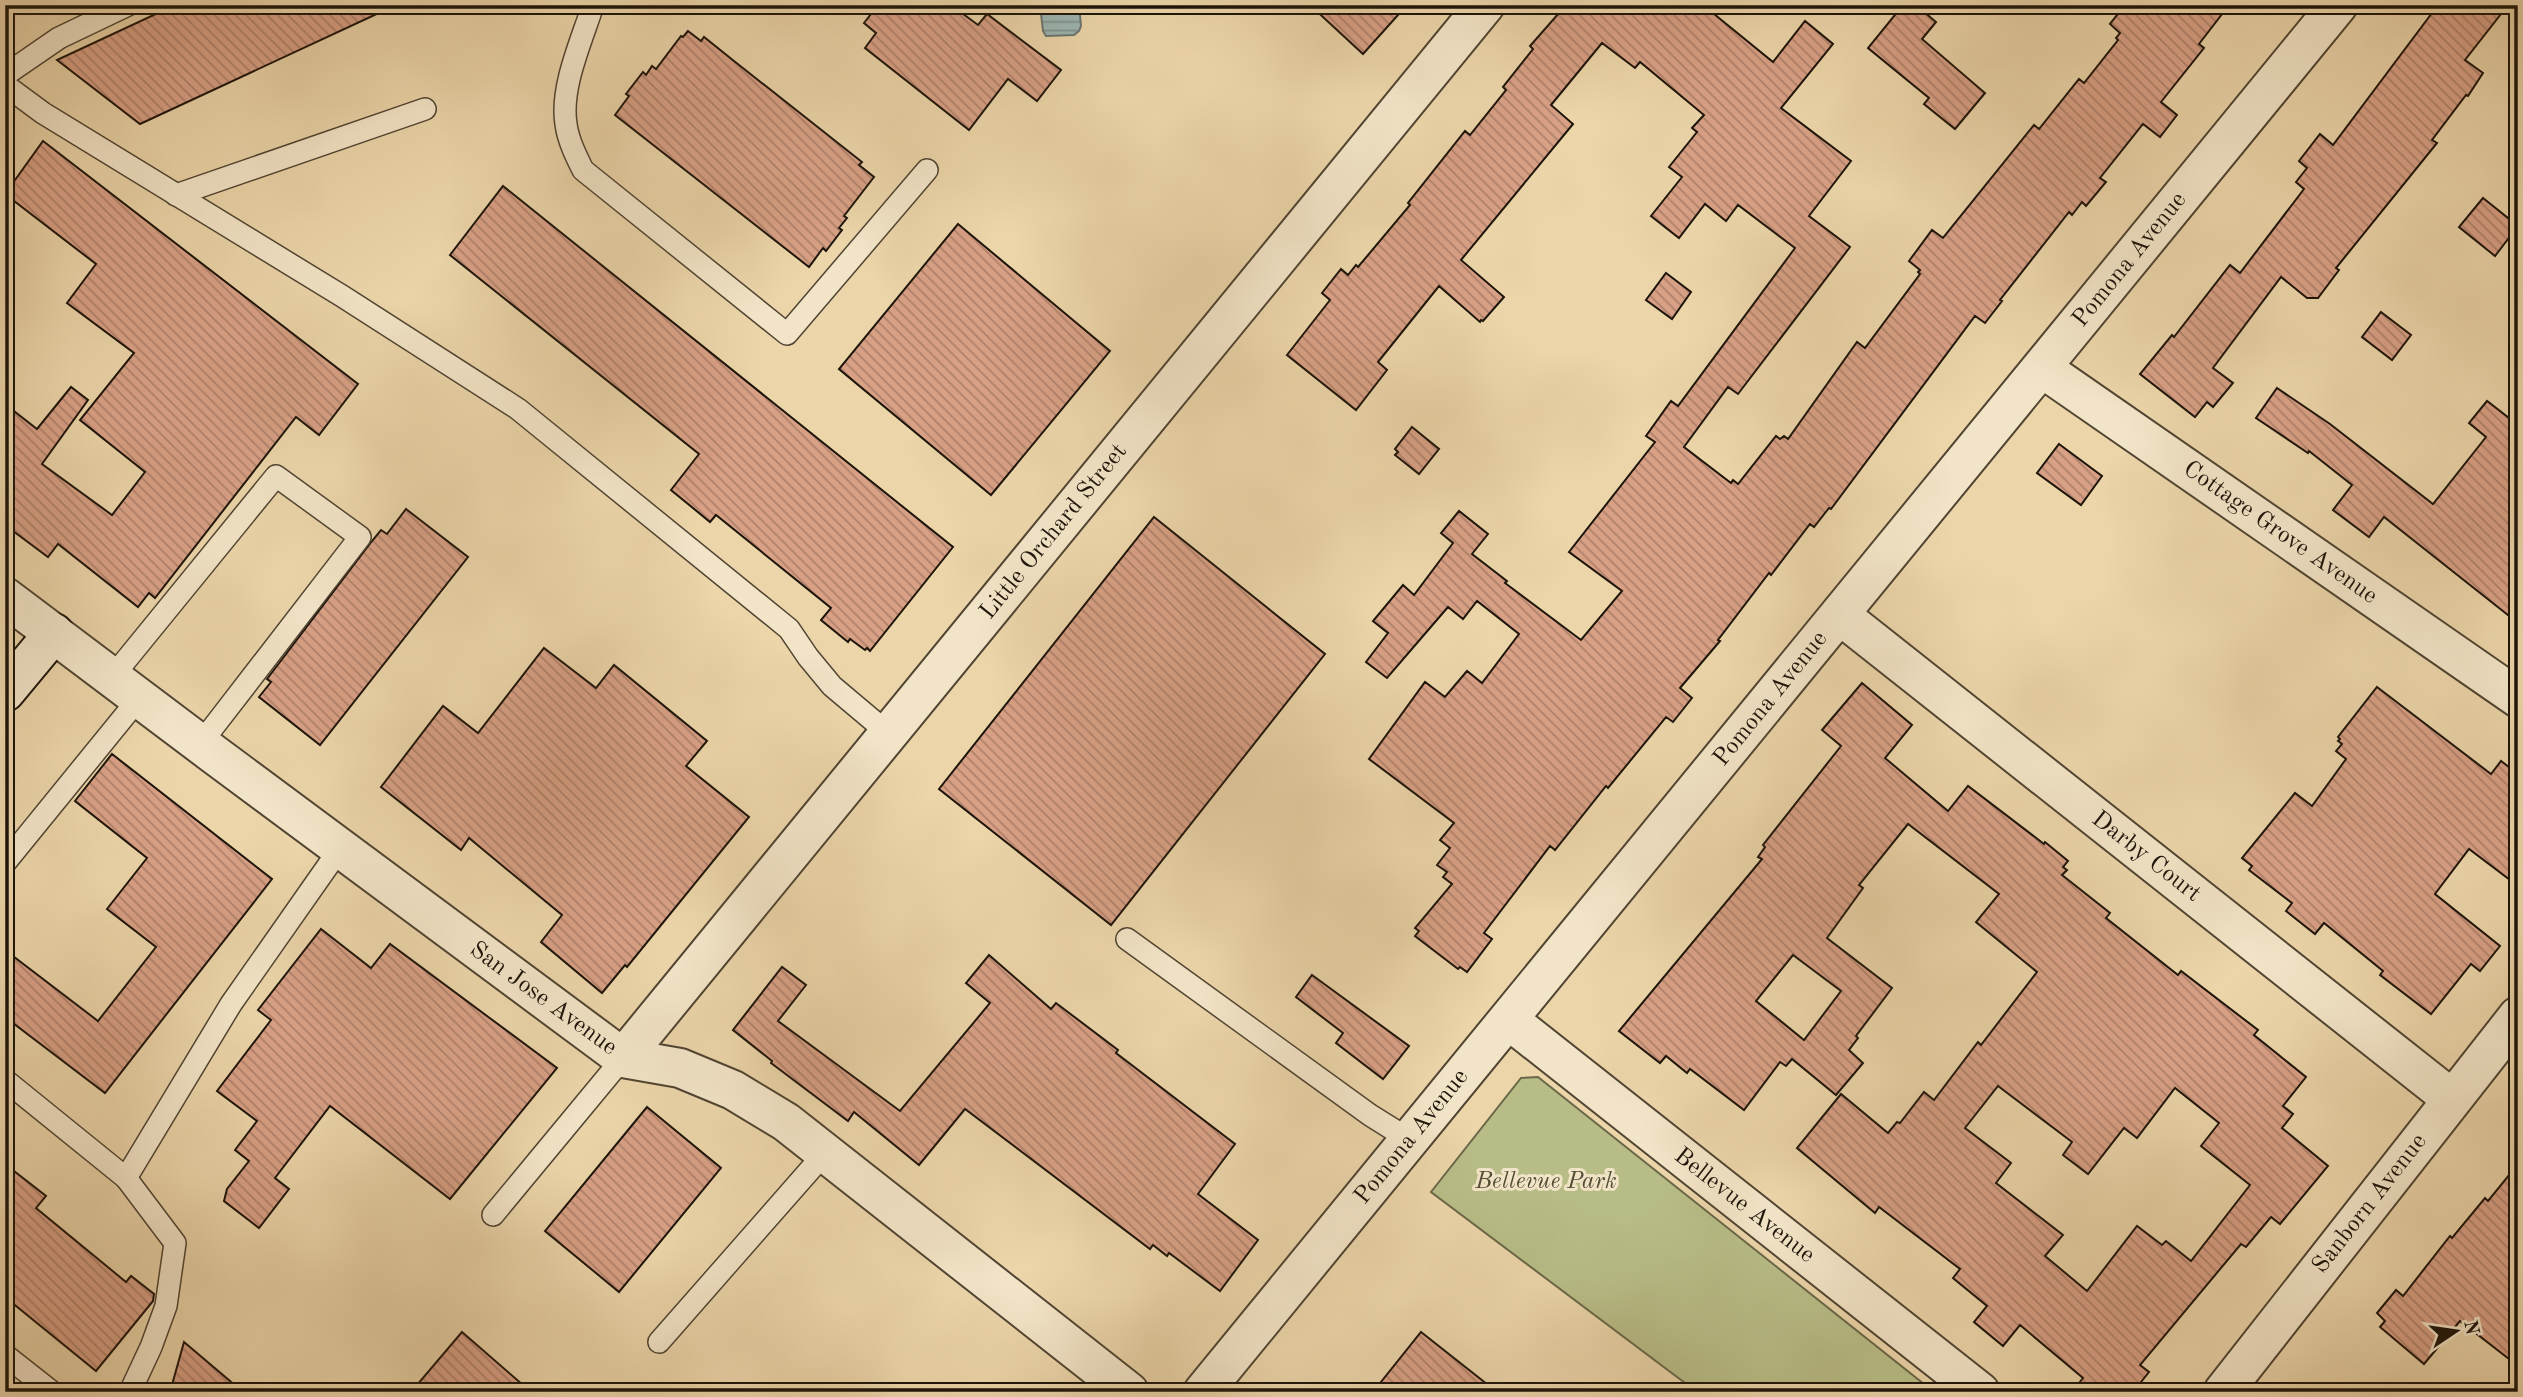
<svg xmlns="http://www.w3.org/2000/svg" width="2523" height="1397" viewBox="0 0 2523 1397" font-family="'Old Standard TT',serif">
<defs>
<pattern id="water-rules" width="6" height="5" patternUnits="userSpaceOnUse" patternTransform="scale(1.75)"><rect width="6" height="5" fill="#9cb6b3"/><path d="M0 2.5h6" fill="none" stroke="#7f9390"/></pattern>
<pattern id="building-back-hatch" width="6" height="6" patternUnits="userSpaceOnUse" patternTransform="scale(1.75)"><rect width="6" height="6" fill="#d8a085"/><path d="M-1 5l2 2M0 0l6 6M5-1l2 2" fill="none" stroke="#af816b"/></pattern>
</defs>
<rect width="100%" height="100%" fill="#ebd5a9"/>
<filter id="stains"><feTurbulence type="fractalNoise" baseFrequency=".00286" numOctaves="4"/><feColorMatrix values="0 0 0 0 .2 0 0 0 0 .09 0 0 0 0 .02 0 0 0 .5 -.17"/></filter>
<radialGradient id="worn" r=".72"><stop offset=".6" stop-color="#630" stop-opacity="0"/><stop offset="1" stop-color="#630" stop-opacity=".3"/></radialGradient>
<polygon fill="#b8bd87" stroke="#6a6848" stroke-width="2" points="1538,1077 1934,1392 1697,1392 1431,1192 1521,1078"/>
<polygon fill="url(#water-rules)" stroke="#69756f" stroke-width="2" points="1040,5 1079,5 1081,26 1079,31 1074,35 1046,36 1043,31"/>
<g fill="url(#building-back-hatch)" stroke="#1d140a" stroke-width="2" fill-rule="evenodd">
<polygon points="175,5 396,5 140,124 57,60"/>
<polygon points="878,5 951,5 978,25 987,14 1061,70 1037,101 1008,79 969,130 865,48 876,33 864,23"/>
<polygon points="1310,5 1407,5 1363,54"/>
<polygon points="1566,5 1703,5 1773,62 1805,21 1833,44 1781,108 1851,161 1809,216 1850,247 1738,394 1728,387 1684,447 1731,483 1733,480 1738,484 1776,436 1780,439 1784,436 1788,439 1857,342 1865,348 1920,274 1918,272 1920,270 1909,261 1932,230 1943,238 2034,125 2039,129 2079,79 2084,83 2118,40 2116,38 2120,33 2110,24 2125,5 2229,5 2199,44 2204,48 2161,102 2177,115 2160,137 2143,124 2100,178 2106,182 2086,206 2082,202 2072,215 2069,212 2000,300 2002,301 1985,323 1975,316 1831,509 1829,508 1814,527 1810,524 1771,575 1769,573 1718,640 1720,641 1680,688 1692,698 1673,722 1666,717 1608,788 1606,786 1555,850 1550,846 1484,933 1492,939 1467,972 1460,967 1458,969 1415,936 1419,931 1415,928 1452,884 1443,877 1447,872 1437,865 1450,848 1440,840 1454,823 1369,759 1425,682 1445,697 1467,671 1482,683 1519,634 1477,601 1463,619 1448,607 1387,678 1366,662 1388,633 1373,621 1403,585 1414,595 1453,543 1441,533 1459,511 1488,534 1472,554 1507,581 1505,583 1581,640 1622,591 1569,552 1655,442 1646,436 1671,401 1678,406 1795,248 1738,205 1726,221 1705,204 1679,238 1651,216 1682,177 1669,167 1697,132 1692,128 1704,115 1640,62 1635,68 1602,43 1551,105 1573,124 1461,260 1504,297 1483,321 1481,320 1480,322 1439,286 1378,362 1387,370 1356,410 1287,355 1330,300 1322,293 1341,269 1348,275 1356,265 1358,267 1410,205 1408,203 1465,131 1470,135 1506,90 1503,87 1533,49 1530,46"/>
<polygon points="1903,5 1916,5 1936,22 1922,39 1985,93 1955,129 1924,104 1929,98 1868,48"/>
<polygon points="2438,5 2508,5 2465,60 2483,73 2468,96 2466,95 2432,140 2437,143 2336,268 2339,270 2318,298 2307,298 2281,277 2213,368 2233,383 2213,407 2207,402 2195,417 2140,374 2172,335 2174,337 2230,265 2240,273 2304,189 2296,182 2307,168 2299,161 2320,134 2333,145"/>
<polygon points="688,31 701,41 704,37 734,61 862,162 859,165 874,177 844,216 847,218 839,228 842,230 826,251 823,248 809,267 615,115 629,96 626,94 643,72 646,75 652,66 656,69 681,36 683,37"/>
<polygon points="43,141 358,384 319,435 296,417 155,598 149,593 138,607 58,544 48,557 5,525 5,404 37,429 71,387 88,400 42,464 112,515 145,472 80,420 134,353 67,303 96,264 5,194"/>
<polygon points="503,186 953,547 870,651 867,648 865,650 850,639 848,642 821,620 831,608 716,515 710,522 671,490 699,454 450,255"/>
<polygon points="2483,198 2518,226 2495,256 2459,227"/>
<polygon points="958,224 1110,351 991,495 839,369"/>
<polygon points="1666,273 1691,292 1672,319 1646,300"/>
<polygon points="2381,312 2411,335 2392,360 2362,337"/>
<polygon points="2277,388 2330,424 2433,504 2486,437 2469,423 2487,401 2518,425 2518,623 2384,517 2369,537 2333,510 2352,485 2309,451 2308,453 2256,418"/>
<polygon points="1412,427 1439,449 1419,474 1395,455 1398,452 1395,449"/>
<polygon points="2059,444 2102,476 2081,505 2037,473"/>
<polygon points="406,509 468,557 320,745 259,697 271,682 267,679 372,541 381,530 387,534"/>
<polygon points="1154,517 1325,654 1111,925 939,789"/>
<polygon points="544,648 596,688 614,665 707,741 686,766 749,817 627,967 625,965 602,993 541,942 562,915 469,838 461,850 381,787 443,706 478,733"/>
<path d="M1862,683L1912,725L1885,758L1948,811L1968,786L2044,844L2045,842L2068,861L2063,867L2067,870L2062,875L2110,913L2106,918L2178,975L2181,971L2258,1030L2254,1035L2306,1077L2283,1106L2293,1114L2282,1128L2328,1166L2280,1224L2271,1217L2246,1247L2241,1244L2140,1365L2149,1372L2133,1392H2072L2083,1378L2020,1325L2003,1346L1974,1322L1987,1306L1953,1278L1960,1269L1879,1207L1875,1213L1797,1148L1841,1094L1888,1133L1897,1122L1900,1123L1924,1092L1934,1100L1978,1042L1981,1045L2037,972L1976,922L1999,894L1908,824L1859,885L1863,888L1827,938L1892,988L1856,1036L1858,1038L1849,1050L1863,1063L1836,1095L1792,1059L1786,1066L1780,1062L1744,1110L1690,1069L1687,1073L1666,1056L1660,1063L1619,1031L1762,859L1758,857L1765,847L1763,845L1841,746L1822,730ZM1793,955L1841,991L1804,1040L1756,1001ZM1998,1086L2072,1142L2063,1155L2088,1174L2124,1128L2137,1138L2175,1088L2219,1123L2201,1146L2250,1185L2191,1261L2166,1241L2162,1245L2137,1226L2087,1291L2045,1256L2063,1235L1996,1183L2011,1163L1965,1128Z"/>
<polygon points="2377,687 2491,774 2501,761 2518,774 2518,886 2469,849 2435,894 2500,946 2480,971 2471,964 2431,1014 2380,975 2383,971 2324,923 2315,934 2286,911 2292,903 2249,870 2252,866 2242,858 2295,793 2312,806 2346,759 2336,751 2342,744 2338,741 2340,739 2338,737"/>
<polygon points="112,754 272,879 105,1093 5,1017 5,950 98,1021 156,947 107,909 147,858 75,801"/>
<polygon points="321,929 371,968 390,944 557,1068 450,1199 330,1106 275,1178 289,1189 259,1228 224,1201 227,1189 249,1161 235,1150 257,1121 217,1091 271,1020 258,1010"/>
<polygon points="989,955 1051,1009 1056,1003 1118,1050 1116,1053 1235,1144 1198,1194 1258,1240 1220,1291 1169,1253 1167,1256 1153,1245 1150,1249 965,1109 919,1165 854,1112 848,1121 771,1063 772,1061 733,1030 782,967 806,985 778,1021 900,1111 990,1003 966,983"/>
<polygon points="1312,975 1409,1046 1383,1079 1336,1043 1343,1033 1296,997"/>
<polygon points="647,1107 721,1168 619,1292 545,1231"/>
<polygon points="5,1164 46,1196 36,1208 126,1282 131,1276 154,1294 153,1301 96,1371 5,1297"/>
<polygon points="2518,1164 2518,1366 2460,1321 2424,1364 2380,1327 2385,1321 2377,1313 2396,1290 2403,1296 2450,1236 2452,1238 2485,1198 2488,1201"/>
<polygon points="462,1332 531,1392 411,1392"/>
<polygon points="1421,1332 1497,1392 1373,1392"/>
<polygon points="184,1342 243,1392 170,1392"/>
</g>
<g fill="none" stroke-linecap="round" stroke-linejoin="round">
<defs>
<g id="lane">
<path d="M593,5C582,40 560,87 566,124C568,140 576,156 583,170L787,334L927,170"/>
<polyline points="5,75 59,38 128,5"/>
<polyline points="5,85 43,113 342,296 518,409 789,629 808,657 832,686 889,734"/>
<polyline points="176,195 425,109"/>
<polyline points="113,676 276,476 360,537 201,743"/>
<polyline points="5,863 140,697"/>
<polyline points="1127,939 1370,1115 1410,1140"/>
<polyline points="5,1080 126,1178 231,1004 339,850"/>
<polyline points="126,1178 175,1243 166,1306 151,1347 130,1392"/>
<polyline points="493,1215 623,1058"/>
<polyline points="659,1342 824,1154"/>
<polyline points="5,1355 52,1392"/>
</g>
<g id="street">
<polyline points="2042,368 2518,698"/>
<path d="M5,597C210,752 416,906 623,1058L680,1068L733,1090L786,1122L1129,1392"/>
<polyline points="1840,615 2452,1099"/>
<polyline points="1509,1020 1980,1392"/>
<polyline points="623,1058 1485,5"/>
<polyline points="1203,1392 2338,5"/>
<polyline points="2223,1392 2518,1016"/>
</g>
<polyline id="secondary" points="5,692 54,633"/>
</defs>
<use href="#lane" stroke="#504432" stroke-width="24"/>
<use href="#street" stroke="#504432" stroke-width="42"/>
<use href="#secondary" stroke="#1d140a" stroke-width="42"/>
<use href="#lane" stroke="#f2e4c7" stroke-width="21"/>
<use href="#street" stroke="#f2e4c7" stroke-width="38"/>
<use href="#secondary" stroke="#f2e4c7" stroke-width="38"/>
</g>
<g text-anchor="middle" dominant-baseline="central" stroke-width="6" stroke-linejoin="round" paint-order="stroke">
<g font-size="24" fill="#1d140a" stroke="#f2e4c7">
<text transform="translate(2130 260) rotate(-51)">Pomona Avenue</text>
<text transform="translate(1054 532) rotate(-51)">Little Orchard Street</text>
<text transform="translate(2280 533) rotate(35)">Cottage Grove Avenue</text>
<text transform="translate(1771 699) rotate(-51)">Pomona Avenue</text>
<text transform="translate(2146 857) rotate(38)">Darby Court</text>
<text transform="translate(543 999) rotate(36)">San Jose Avenue</text>
<text transform="translate(1412 1137) rotate(-51)">Pomona Avenue</text>
<text transform="translate(2370 1204) rotate(-52)">Sanborn Avenue</text>
<text transform="translate(1744 1206) rotate(38)">Bellevue Avenue</text>
</g>
<g font-size="24" font-style="italic" fill="#534f36" stroke="#f2e4c7">
<text x="1546" y="1182">Bellevue Park</text>
</g>
</g>
<rect width="2523" height="1397" fill="none" stroke="#ebd5a9" stroke-width="28"/>
<rect x="7" y="7" width="2509" height="1383" fill="none" stroke="#1d140a" stroke-width="3.5"/>
<rect x="14" y="14" width="2495" height="1369" fill="none" stroke="#1d140a" stroke-width="2"/>
<g transform="translate(2456 1331) rotate(77)" stroke="#f2e4c7" stroke-width="5" paint-order="stroke">
<path d="M0-5L12 26L0 18L-12 26Z" fill="#1d140a"/>
<text y="-10" font-size="19" font-weight="bold" text-anchor="middle" fill="#1d140a">N</text>
</g>
<rect width="100%" height="100%" filter="url(#stains)"/>
<rect width="100%" height="100%" fill="url(#worn)"/>
</svg>
